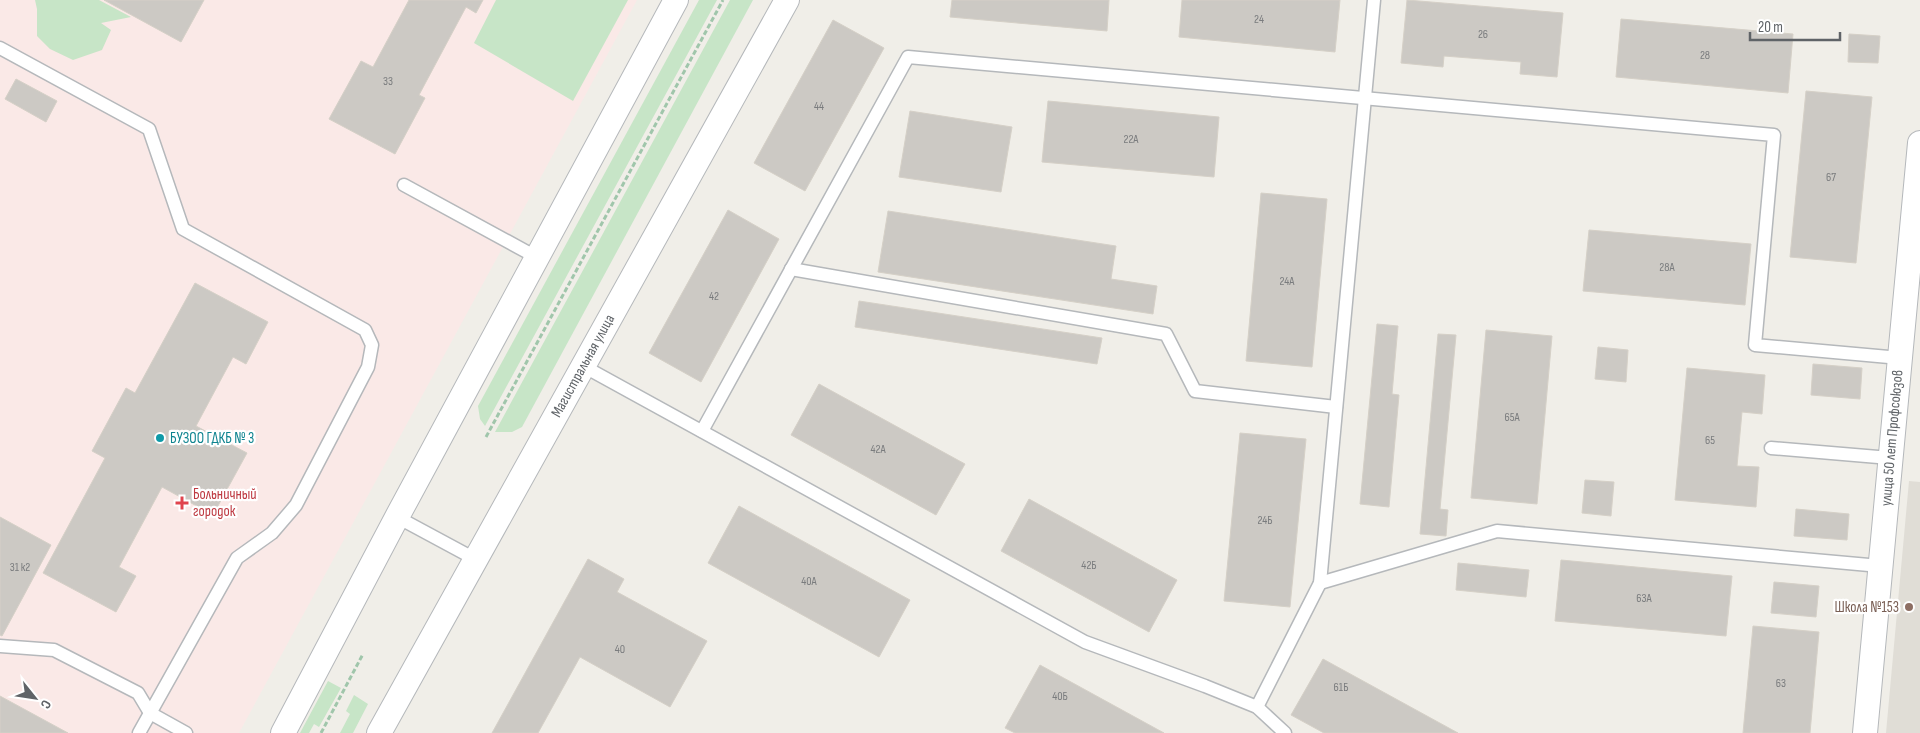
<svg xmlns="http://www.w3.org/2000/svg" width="1920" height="733" viewBox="0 0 1920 733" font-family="'Sofia Sans Condensed',sans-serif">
<rect width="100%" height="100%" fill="#f0eee8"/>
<polygon fill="#e0ddd6" points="1909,481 1920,482 1920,733 1886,733"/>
<polygon fill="#fae9e7" points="0,0 637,0 239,733 0,733"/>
<g fill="#c7e5c7">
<polygon points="35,0 99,0 131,17 101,23 111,30 102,50 73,60 50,49 37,36 37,9"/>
<polygon points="496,0 628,0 573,101 474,43"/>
<polygon points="699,0 717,0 485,426 480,419 478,406"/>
<polygon points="730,0 753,0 522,427 512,432 495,432"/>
<polygon points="328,681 341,688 319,727 314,724 309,733 300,733"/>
<polygon points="354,695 368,704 353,733 340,733 350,714 346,711"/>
</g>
<g fill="#ccc9c4" stroke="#d5d0c7">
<polygon points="104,0 204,0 181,42"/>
<polygon points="409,0 483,0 476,13 466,7 419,95 425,98 395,154 329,119 361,61 373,67"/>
<polygon points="952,0 1109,0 1107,31 950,17"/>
<polygon points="1182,0 1340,0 1335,52 1179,37"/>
<polygon points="1407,0 1563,13 1557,77 1520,74 1521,62 1444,56 1443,67 1401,63"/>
<polygon points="1621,19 1793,34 1788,93 1616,77"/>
<polygon points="833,20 884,48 805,191 754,163"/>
<polygon points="1849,34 1880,36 1878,63 1848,62"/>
<polygon points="16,79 57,101 46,122 5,99"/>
<polygon points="1806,91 1872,97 1856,263 1790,257"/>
<polygon points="1048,101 1219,117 1214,177 1042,162"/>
<polygon points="910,111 1012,127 1001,192 899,177"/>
<polygon points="1261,193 1327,199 1312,367 1246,361"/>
<polygon points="728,210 779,239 701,382 649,353"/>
<polygon points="888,211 1116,246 1111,279 1157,286 1153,314 878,272"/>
<polygon points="1589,230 1751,244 1745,305 1583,291"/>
<polygon points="195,283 268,322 246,364 233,357 196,426 247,453 213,515 162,487 119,567 136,576 116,612 43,573 105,458 92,451 126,388 135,393"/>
<polygon points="859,301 1102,338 1097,364 855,327"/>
<polygon points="1377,324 1398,326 1392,394 1399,395 1389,507 1360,504"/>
<polygon points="1486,330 1552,336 1537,504 1471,498"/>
<polygon points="1438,334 1456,335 1440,509 1448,510 1446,536 1420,534"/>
<polygon points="1598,347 1628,350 1626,382 1595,379"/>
<polygon points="1813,364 1862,368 1860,399 1811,395"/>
<polygon points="1687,368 1765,375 1762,414 1742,412 1737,466 1759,467 1756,507 1675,500"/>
<polygon points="819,384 965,464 936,515 791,435"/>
<polygon points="1240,433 1306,439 1290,607 1224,601"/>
<polygon points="1585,480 1614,482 1611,516 1582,513"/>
<polygon points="1029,499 1177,580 1149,632 1001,551"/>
<polygon points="739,506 910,600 879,657 708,563"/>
<polygon points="1796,509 1849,514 1847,540 1794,536"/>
<polygon points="0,517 51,545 2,636 0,635"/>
<polygon points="588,559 624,579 617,592 707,641 670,707 580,657 538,733 492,733"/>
<polygon points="1561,560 1732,576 1726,636 1555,621"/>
<polygon points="1458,563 1529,570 1526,597 1456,590"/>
<polygon points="1774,582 1819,586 1816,617 1771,613"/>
<polygon points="1753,626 1819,632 1810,733 1743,733"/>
<polygon points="1323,659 1458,733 1324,733 1291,715"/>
<polygon points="1040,665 1164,733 1015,733 1005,728"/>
<polygon points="0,696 68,733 0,733"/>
</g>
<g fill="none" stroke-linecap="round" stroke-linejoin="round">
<defs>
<g id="service">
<polyline points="0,48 149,129 183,229 365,330 372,345 368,367 296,505 272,533 237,558 139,733"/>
<polyline points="404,185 538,258"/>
<polyline points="791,269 1166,334 1195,391 1336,407"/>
<polyline points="583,366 1085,642 1205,686 1257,707 1285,733"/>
<polyline points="702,431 908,57 1774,135 1755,345 1900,358"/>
<polyline points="1771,448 1890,458"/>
<polyline points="397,517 475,559"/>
<polyline points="1320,583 1497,531 1880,566"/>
<polyline points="0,646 54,650 138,693 150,713 186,733"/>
<polyline points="1257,707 1320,583 1374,0"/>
</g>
<g id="minor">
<polyline points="283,733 397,517 676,0"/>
<polyline points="379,733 787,0"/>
<polyline points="1865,733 1920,143"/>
</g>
</defs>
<use href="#service" stroke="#b5b8bb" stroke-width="15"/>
<use href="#minor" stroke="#b5b8bb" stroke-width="26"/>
<g stroke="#a0c6ab" stroke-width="3" stroke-dasharray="5 2.5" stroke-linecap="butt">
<polyline points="486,437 723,0"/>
<polyline points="321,733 363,654"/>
</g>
<use href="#service" stroke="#fff" stroke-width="12"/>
<use href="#minor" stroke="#fff" stroke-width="24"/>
</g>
<circle fill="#0f9aa8" stroke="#fff" stroke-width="2" cx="160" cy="438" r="5"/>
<path fill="#e0444e" stroke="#fff" stroke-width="2" d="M179.5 495.5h5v5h5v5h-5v5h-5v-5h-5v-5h5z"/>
<circle fill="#8d6e63" stroke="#fff" stroke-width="2" cx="1909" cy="607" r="5"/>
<g text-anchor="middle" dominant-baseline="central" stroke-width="4.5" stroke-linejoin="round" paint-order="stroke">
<g font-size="12" fill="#7a7c7e">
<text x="1259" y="19">24</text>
<text x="1483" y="34">26</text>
<text x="1705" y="55">28</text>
<text x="388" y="81">33</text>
<text x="819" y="106">44</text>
<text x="1131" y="139">22А</text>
<text x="1831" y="177">67</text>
<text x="1667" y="267">28А</text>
<text x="1287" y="281">24А</text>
<text x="714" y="296">42</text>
<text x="1512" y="417">65А</text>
<text x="1710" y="440">65</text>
<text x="878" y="449">42А</text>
<text x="1265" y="520">24Б</text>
<text x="1089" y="565">42Б</text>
<text x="20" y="567">31 к2</text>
<text x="809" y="581">40А</text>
<text x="1644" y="598">63А</text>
<text x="620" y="649">40</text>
<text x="1781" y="683">63</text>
<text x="1341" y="687">61Б</text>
<text x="1060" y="696">40Б</text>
</g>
<g font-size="15" fill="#5f6367" stroke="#fff">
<text transform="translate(583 366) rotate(-61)">Магистральная улица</text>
<text transform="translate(1892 438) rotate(-85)">улица 50 лет Профсоюзов</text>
</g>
<g font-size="15" fill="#0d838f" stroke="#fff" text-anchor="start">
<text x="170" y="438">БУЗОО ГДКБ № 3</text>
</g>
<g font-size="15" fill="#be3a42" stroke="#fff" text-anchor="start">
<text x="193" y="494">Больничный<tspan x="193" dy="17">городок</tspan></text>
</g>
<g font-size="15" fill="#785e54" stroke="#fff" text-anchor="end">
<text x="1899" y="607">Школа №153</text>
</g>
</g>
<g transform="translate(35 698) rotate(120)" stroke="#ffffff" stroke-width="4" paint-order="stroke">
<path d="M0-4L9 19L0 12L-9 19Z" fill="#5f6367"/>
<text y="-8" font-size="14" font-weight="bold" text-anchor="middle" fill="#5f6367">С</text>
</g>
<path d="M1750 32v8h90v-8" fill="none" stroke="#5f6367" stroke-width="2.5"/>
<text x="1758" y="32" font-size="15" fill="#5f6367" stroke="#ffffff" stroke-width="4" paint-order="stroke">20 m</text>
</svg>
